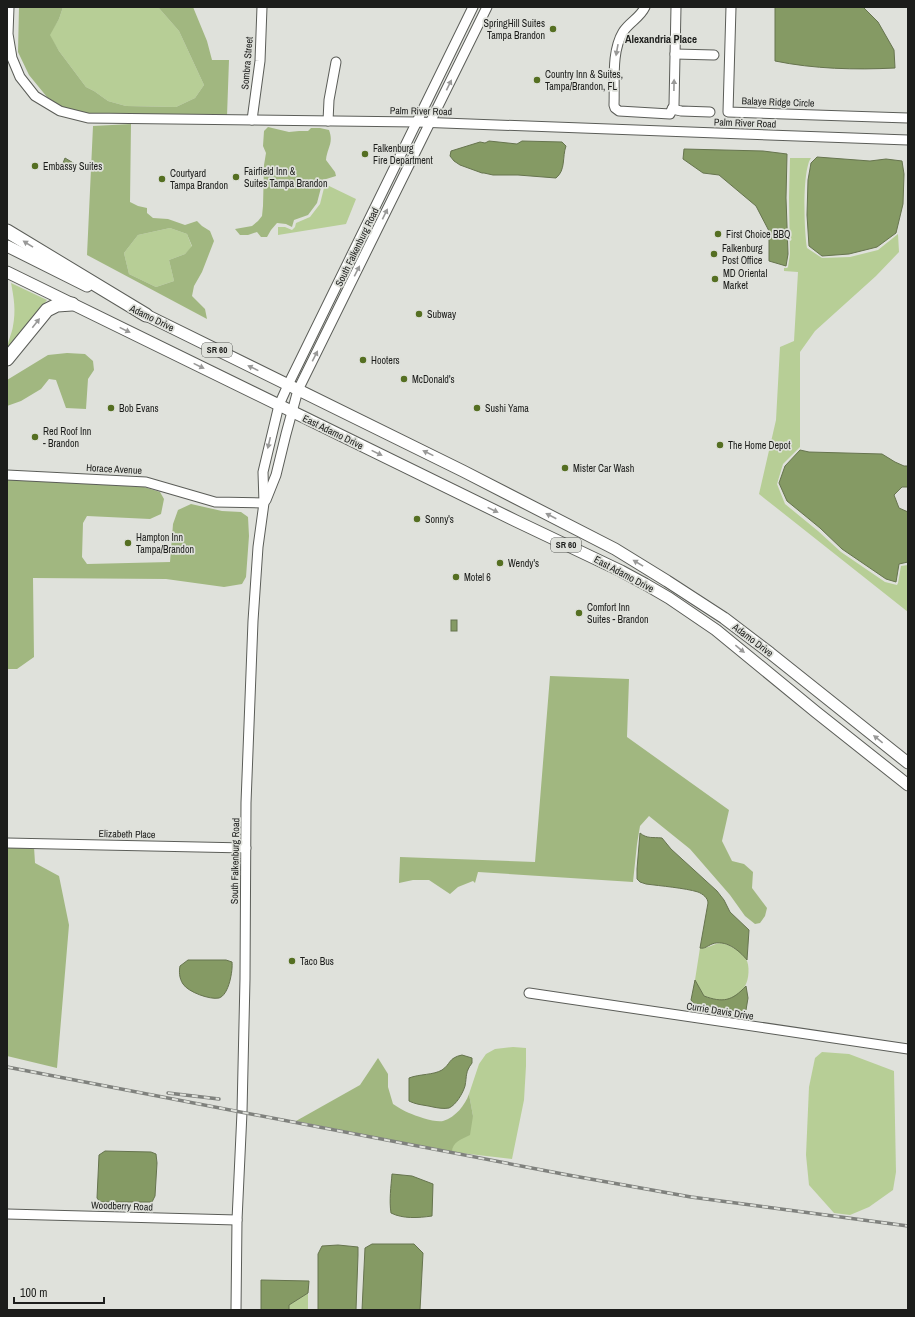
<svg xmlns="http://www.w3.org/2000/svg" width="915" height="1317" viewBox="0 0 915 1317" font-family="'Archivo Narrow',sans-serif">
<rect width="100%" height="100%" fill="#dfe1db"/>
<g fill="#b7ce96">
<polygon points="63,7 158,7 179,31 204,85 195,98 176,107 126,106 108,101 94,91 86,87 59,51 49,35 59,19"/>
<path d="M790,158H811C802,170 804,232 807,248L822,258L850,257L878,250L898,234L899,252L876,276L815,331L800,352V447L783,464L777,484L785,504L818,531L841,552L885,582L897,585L898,583L901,566L908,565V593L907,595L908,597V612L759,494L776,420L780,347L794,341L798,272L784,271V268H787L788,267L790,254L789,198Z"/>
<polygon points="325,184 356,199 346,224 278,235 278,227 285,227 292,230 295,227 296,223 310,217 320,204"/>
<polygon points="170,228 187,234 192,247 185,254 169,260 174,281 156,287 129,274 124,253 138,235"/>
<path d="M11,283L47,300L7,351C7,342 12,334 13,326C16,311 14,298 11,283Z"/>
<path d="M720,943C729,944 741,951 746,959C750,965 749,980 745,986C742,992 735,998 729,1000C721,1002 711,998 704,996L695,980L700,948C707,949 713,944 720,943Z"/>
<polygon points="513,1047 526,1048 526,1066 524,1100 512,1159 452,1152 451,1148 473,1116 469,1094 479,1064 486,1054 495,1049"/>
<polygon points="822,1052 849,1054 894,1071 896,1172 893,1190 869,1207 850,1215 834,1213 809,1185 806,1155 809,1087 815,1058"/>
<polygon points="308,1293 308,1310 289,1310 289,1305"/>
</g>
<g fill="#a1b780" fill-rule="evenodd">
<polygon points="19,7 63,7 59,19 50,35 59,51 86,87 94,91 108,101 126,106 176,107 195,98 204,85 179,31 158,7 193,7 207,41 212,60 229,60 227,116 88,115 65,109 47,97 29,75 18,52"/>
<path d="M131,124L130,202L138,206L147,208V213L153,218L168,219L185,225L197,221L202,226L210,231L214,241L202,272L194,286L192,296L205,309L207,319L87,255L93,126ZM170,228L187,234L192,246L185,254L169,260L174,281L156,287L129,274L124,253L138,235Z"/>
<path d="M268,127L289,132L299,131H308L311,128H320L329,130C334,143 327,148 326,160L335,172L336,176L323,180L317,203L308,215L294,220L292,227L286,224L277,223L271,230L267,237H261L257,232L248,235H240L235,229L252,226L258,221L262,216L263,206L264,165L266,153L263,146L264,131Z"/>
<polygon points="67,353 85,354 93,361 94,370 88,379 86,409 66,408 56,380 49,379 41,389 21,401 7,406 7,380 48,355"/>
<polygon points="7,479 144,487 160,492 164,499 161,514 150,519 87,516 83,523 82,557 87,564 170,562 173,524 178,510 191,504 222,511 241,512 248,517 249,536 246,577 242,584 224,587 166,579 33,578 34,657 17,669 7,669"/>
<polygon points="550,676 629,679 627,737 729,810 722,841 732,861 744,864 753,872 752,888 767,908 765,916 760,923 755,924 745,916 730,895 690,849 649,816 640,826 637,844 633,882 478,872 475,883 473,881 458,887 450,894 429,880 413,880 399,883 400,857 535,862"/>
<polygon points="7,846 34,847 35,863 59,876 69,925 57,1068 7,1056"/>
<path d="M378,1058L388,1074V1087L393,1104C398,1107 404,1111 409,1113C416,1116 436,1123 443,1121C456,1117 465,1105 469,1094L473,1116L470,1135C462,1139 452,1142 452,1152L296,1121L360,1085Z"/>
</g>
<g fill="#859a64" stroke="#66744e">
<path d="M775,7H863L878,22L894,50L895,68C855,70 814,69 775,61Z"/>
<path d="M489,141L517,144L522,141L562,142L566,146C562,157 566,170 556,178L518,175H493L484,173H482L460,165L454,161L450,156L451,151L480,142L485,143Z"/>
<polygon points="684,149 763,151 787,154 786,198 788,254 786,266 769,261 769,231 756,206 719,175 703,173 683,159"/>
<polygon points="817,157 870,161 886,159 902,161 904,174 903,204 896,233 877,247 849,254 822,256 809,246 807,215 808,180 811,163"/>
<polygon points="65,158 75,164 72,168 63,163"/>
<polygon points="800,450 809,452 882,454 895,462 904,466 908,466 908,487 902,487 894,495 899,508 908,512 908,562 899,564 896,582 886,579 842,549 820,528 787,501 779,483 785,466"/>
<rect x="451" y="620" width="6" height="11"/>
<path d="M640,833C647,839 653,837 662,838L671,849L717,891L724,900L730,912L749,930L747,960C739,950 725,939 712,944C707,946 705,949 700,948L708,903C708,898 703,894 698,892C685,888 661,886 646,884L640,882L637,879V869Z"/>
<path d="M188,960H226L232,962C233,970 229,995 219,998C210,1000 188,992 183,984C179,978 179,971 180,966Z"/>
<path d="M695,980L704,996C723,1003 732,1001 746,986L748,998L746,1010L742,1012L737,1011L694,1004L691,1000Z"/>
<path d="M462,1055L472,1058V1063C465,1072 467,1076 465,1086C463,1093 456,1105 449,1108C444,1109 438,1108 433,1107C425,1105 417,1105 409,1101V1078C419,1074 434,1075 442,1070C451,1064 448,1058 462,1055Z"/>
<polygon points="105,1151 151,1152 156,1154 157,1163 155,1196 152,1202 100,1202 97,1198 99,1155"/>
<path d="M392,1174L412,1176L433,1184L432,1216C418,1218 403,1219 391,1213C389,1200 391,1187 392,1174Z"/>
<polygon points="372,1244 414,1244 423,1253 420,1310 362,1310 365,1248"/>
<polygon points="338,1245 358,1247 358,1255 356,1310 318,1310 318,1254 322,1246"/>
<polygon points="261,1280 309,1281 308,1293 289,1305 289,1310 261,1310"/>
</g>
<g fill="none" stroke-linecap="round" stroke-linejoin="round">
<defs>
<g id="minor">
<polyline points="9,7 8,34 12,58 20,77 35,96 60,111 88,118 417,122 908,140"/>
<path d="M645,7C640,18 629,22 623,32C611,52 615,82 614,105L615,108L619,111L670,114L674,105L676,7"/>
<polyline points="731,7 728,112 908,118"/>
<polyline points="675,54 714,55"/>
<polyline points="672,109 681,111 710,112"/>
<polyline points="252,120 260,61 262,7"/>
<polyline points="328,121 329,100 336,62"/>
<polyline points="7,475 146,482 215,502 264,503"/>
<polyline points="266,500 276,475 286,434 298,390 487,7"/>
<polyline points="7,843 246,848"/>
<polyline points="529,993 908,1049"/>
<polyline points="7,1214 237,1220"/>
<polyline points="236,1310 237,1220 242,1112 245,979 246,803 253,621 258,547 264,503 263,472 279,405 288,385 473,7"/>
</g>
<g id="major">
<polyline points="7,246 87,286"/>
<polyline points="7,272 516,521 621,571 645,584 669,598 716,630 816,712 908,785"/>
<polyline points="138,311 463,471 615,549 667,581 724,618 770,653 908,763"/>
</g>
<g id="highway">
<polyline points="7,231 146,315"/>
<polyline points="7,359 47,310 57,305 72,304"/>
</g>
</defs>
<use href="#minor" stroke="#5b5d58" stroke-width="11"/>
<use href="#major" stroke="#5b5d58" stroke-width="13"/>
<use href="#highway" stroke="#5b5d58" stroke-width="15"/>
<use href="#minor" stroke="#fff" stroke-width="9"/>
<use href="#major" stroke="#fff" stroke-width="11"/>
<use href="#highway" stroke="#fff" stroke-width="13"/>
<defs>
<g id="rail">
<polyline points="7,1067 568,1175 691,1197 908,1226"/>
<polyline points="168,1093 219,1099"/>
</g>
</defs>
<use href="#rail" stroke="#7f817d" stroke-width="3.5"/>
<use href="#rail" stroke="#dfe1db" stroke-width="2" stroke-dasharray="6" stroke-linecap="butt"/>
</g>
<defs><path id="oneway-solid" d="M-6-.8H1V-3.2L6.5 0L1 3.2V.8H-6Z"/></defs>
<g fill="#999998">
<use href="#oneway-solid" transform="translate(617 50) rotate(100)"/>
<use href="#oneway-solid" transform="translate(449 85) rotate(-64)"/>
<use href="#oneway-solid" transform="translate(674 85) rotate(-89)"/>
<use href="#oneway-solid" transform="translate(385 214) rotate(-64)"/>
<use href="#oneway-solid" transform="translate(28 244) rotate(-148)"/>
<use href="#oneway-solid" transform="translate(357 271) rotate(-63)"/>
<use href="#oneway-solid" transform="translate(36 323) rotate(-52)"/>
<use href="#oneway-solid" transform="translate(125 330) rotate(26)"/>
<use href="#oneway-solid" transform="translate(315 356) rotate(-63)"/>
<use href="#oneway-solid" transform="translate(199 366) rotate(26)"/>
<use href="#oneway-solid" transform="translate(253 368) rotate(-154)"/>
<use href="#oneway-solid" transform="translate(269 443) rotate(103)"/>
<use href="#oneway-solid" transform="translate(377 453) rotate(26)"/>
<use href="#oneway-solid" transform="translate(428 453) rotate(-154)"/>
<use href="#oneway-solid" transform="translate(493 510) rotate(26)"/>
<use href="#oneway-solid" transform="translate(551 516) rotate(-153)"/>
<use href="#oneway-solid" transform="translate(638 563) rotate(-149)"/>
<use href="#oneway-solid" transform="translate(740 649) rotate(39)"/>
<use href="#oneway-solid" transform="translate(878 739) rotate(-141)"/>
</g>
<g fill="#556f22" stroke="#dfe1db" stroke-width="1.5">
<circle cx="553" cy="29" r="4"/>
<circle cx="537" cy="80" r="4"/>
<circle cx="365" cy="154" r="4"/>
<circle cx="35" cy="166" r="4"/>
<circle cx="236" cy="177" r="4"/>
<circle cx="162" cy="179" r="4"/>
<circle cx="718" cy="234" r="4"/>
<circle cx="714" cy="254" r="4"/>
<circle cx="715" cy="279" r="4"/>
<circle cx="419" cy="314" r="4"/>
<circle cx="363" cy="360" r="4"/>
<circle cx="404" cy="379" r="4"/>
<circle cx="111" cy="408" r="4"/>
<circle cx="477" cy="408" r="4"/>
<circle cx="35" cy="437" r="4"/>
<circle cx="720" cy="445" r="4"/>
<circle cx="565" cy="468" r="4"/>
<circle cx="417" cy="519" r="4"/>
<circle cx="128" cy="543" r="4"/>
<circle cx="500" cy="563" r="4"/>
<circle cx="456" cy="577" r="4"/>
<circle cx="579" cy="613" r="4"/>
<circle cx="292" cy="961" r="4"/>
</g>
<g text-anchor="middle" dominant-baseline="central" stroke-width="3.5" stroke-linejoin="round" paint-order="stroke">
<g fill="#dfe1db" stroke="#565855" stroke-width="1">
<rect x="202" y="343" width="30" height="14" rx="3"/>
<rect x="551" y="538" width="30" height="14" rx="3"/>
</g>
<g font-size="9" font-weight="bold" fill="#1c1d1b">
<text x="217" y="350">SR 60</text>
<text x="566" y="545">SR 60</text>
</g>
<g font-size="10" fill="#1c1d1b" stroke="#dfe1db" text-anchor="start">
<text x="545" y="23" text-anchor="end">SpringHill Suites<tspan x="545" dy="12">Tampa Brandon</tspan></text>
<text x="545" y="74">Country Inn &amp; Suites,<tspan x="545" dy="12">Tampa/Brandon, FL</tspan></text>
<text x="373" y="148">Falkenburg<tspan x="373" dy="12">Fire Department</tspan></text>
<text x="43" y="166">Embassy Suites</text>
<text x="244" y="171">Fairfield Inn &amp;<tspan x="244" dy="12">Suites Tampa Brandon</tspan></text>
<text x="170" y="173">Courtyard<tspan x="170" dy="12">Tampa Brandon</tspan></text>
<text x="726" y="234">First Choice BBQ</text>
<text x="722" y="248">Falkenburg<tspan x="722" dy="12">Post Office</tspan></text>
<text x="723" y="273">MD Oriental<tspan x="723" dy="12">Market</tspan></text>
<text x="427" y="314">Subway</text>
<text x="371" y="360">Hooters</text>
<text x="412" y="379">McDonald's</text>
<text x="119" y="408">Bob Evans</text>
<text x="485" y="408">Sushi Yama</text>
<text x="43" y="431">Red Roof Inn<tspan x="43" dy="12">- Brandon</tspan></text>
<text x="728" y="445">The Home Depot</text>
<text x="573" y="468">Mister Car Wash</text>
<text x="425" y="519">Sonny's</text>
<text x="136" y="537">Hampton Inn<tspan x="136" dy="12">Tampa/Brandon</tspan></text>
<text x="508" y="563">Wendy's</text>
<text x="464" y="577">Motel 6</text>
<text x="587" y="607">Comfort Inn<tspan x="587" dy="12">Suites - Brandon</tspan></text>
<text x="300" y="961">Taco Bus</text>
</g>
<g font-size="10" fill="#1c1d1b" stroke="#dfe1db">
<text transform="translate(247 63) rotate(-85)">Sombra Street</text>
<text transform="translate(778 102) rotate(2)">Balaye Ridge Circle</text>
<text transform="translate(421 111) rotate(1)">Palm River Road</text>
<text transform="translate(745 123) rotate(2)">Palm River Road</text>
<text transform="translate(357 247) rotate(-64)">South Falkenburg Road</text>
<text transform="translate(152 318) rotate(26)">Adamo Drive</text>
<text transform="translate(333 432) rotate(26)">East Adamo Drive</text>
<text transform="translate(114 469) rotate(3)">Horace Avenue</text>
<text transform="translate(624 574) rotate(28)">East Adamo Drive</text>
<text transform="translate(753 640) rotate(37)">Adamo Drive</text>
<text transform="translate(127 834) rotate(1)">Elizabeth Place</text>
<text transform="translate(235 861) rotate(-89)">South Falkenburg Road</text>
<text transform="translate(720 1011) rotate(9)">Currie Davis Drive</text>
<text transform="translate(122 1206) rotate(2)">Woodberry Road</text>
</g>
<g font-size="11" font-weight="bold" fill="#1c1d1b" stroke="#dfe1db">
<text x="661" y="39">Alexandria Place</text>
</g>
</g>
<rect width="915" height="1317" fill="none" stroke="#1c1d1b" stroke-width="16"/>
<path d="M14 1297v6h90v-6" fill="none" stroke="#1c1d1b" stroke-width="2"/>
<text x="20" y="1297" font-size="12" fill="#1c1d1b" stroke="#dfe1db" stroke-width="3" paint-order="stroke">100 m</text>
</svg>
